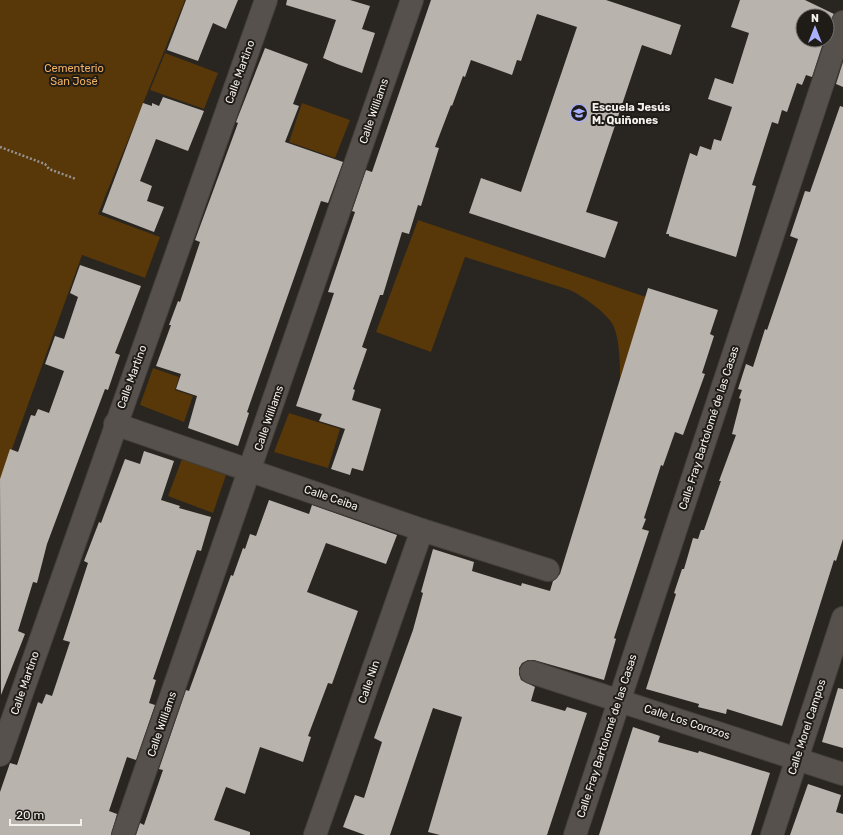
<svg xmlns="http://www.w3.org/2000/svg" width="843" height="835" viewBox="0 0 843 835" font-family="Rubik,sans-serif">
<rect width="100%" height="100%" fill="#292520"/>
<g fill="#583708">
<polygon points="0,0 185,0 98,214 160,237 145,278 82,255 0,482"/>
<polygon points="165,53 218,73 204,109 150,90"/>
<polygon points="302,103 350,120 335,158 289,142"/>
<path d="M418,220L646,297L620,381C620,365 620,340 613,325C606,312 582,296 570,290L465,257L431,352L376,332Z"/>
<polygon points="153,368 179,377 175,390 193,396 184,422 140,405"/>
<polygon points="289,413 340,429 328,468 274,452"/>
<polygon points="182,459 226,475 213,513 168,496"/>
</g>
<g fill="#b8b3ad">
<polygon points="186,0 238,0 226,29 213,23 198,61 167,50"/>
<polygon points="287,0 350,0 370,6 362,29 375,33 362,73 337,64 323,58 336,20 286,5"/>
<polygon points="431,0 606,0 681,25 671,55 642,45 586,212 618,222 605,258 469,213 481,178 521,192 577,27 537,14 521,61 517,60 512,75 471,60 465,77 463,76 452,106 451,105 435,147 439,148 421,206 418,205 409,234 402,232 383,295 380,295 362,347 367,349 353,389 355,390 352,400 381,409 363,471 352,468 350,475 331,469 345,429 319,421 322,414 296,406 334,293 328,292 355,212 352,211 366,170 372,172"/>
<polygon points="740,0 805,0 834,14 827,31 827,16 803,16 803,40 824,40 812,77 806,75 802,85 797,83 787,112 782,110 778,124 772,122 752,185 756,186 736,257 669,236 669,234 666,234 690,153 697,156 700,146 711,150 714,139 721,141 732,107 708,99 715,78 733,84 749,33 731,27"/>
<polygon points="265,48 308,64 293,104 299,106 285,142 343,162 328,203 321,201 247,412 249,413 238,446 188,428 197,396 176,389 181,374 156,366 171,325 169,325 178,301 180,302 200,242 195,240 238,123 236,122"/>
<polygon points="843,62 843,87 836,84"/>
<polygon points="163,97 204,111 188,151 156,139 140,181 152,186 147,201 164,207 154,232 102,212 143,103 152,106 152,103 159,106"/>
<polygon points="840,106 843,107 843,539 836,561 834,560 782,726 727,709 726,714 698,707 699,704 646,689 676,594 674,593 682,569 684,569 693,538 698,539 701,530 704,530 721,481 719,481 736,435 732,434 741,399 739,398 742,390 738,389 746,364 753,367 765,329 767,330 798,239 790,236 805,191 810,192"/>
<polygon points="80,265 141,286 115,353 120,355 108,390 105,389 84,445 47,544 37,583 33,582 18,631 25,634 1,695 0,479 10,449 18,452 31,415 35,416 38,409 49,413 64,371 45,364 55,336 64,339 78,297 70,293"/>
<polygon points="648,288 718,310 710,334 714,336 702,373 705,374 683,435 675,432 663,466 661,465 644,518 646,519 642,529 649,531 614,638 616,639 604,680 534,660 528,660 522,663 519,668 519,674 521,680 535,687 531,701 565,711 567,707 587,713 547,835 440,835 428,832 462,717 433,708 390,835 365,835 343,827 355,795 364,798 382,742 374,738 413,630 423,593 421,592 433,549 474,562 472,571 521,586 522,583 550,591 553,581 560,574"/>
<polygon points="144,451 174,461 161,500 180,506 179,508 211,517 201,551 197,550 153,679 156,680 149,703 155,705 136,760 127,757 109,811 117,814 111,835 0,835 0,792 10,763 17,765 38,702 42,704 46,694 52,696 70,642 63,640 88,563 84,561 99,522 101,523 125,459 140,464"/>
<polygon points="269,500 309,514 312,505 397,535 386,564 326,543 307,592 358,611 332,684 328,683 308,736 311,737 303,762 260,747 245,794 226,787 214,820 250,832 250,835 136,835 140,823 144,825 163,770 159,769 186,690 189,691 231,575 233,576 243,548 245,549 250,534 256,536"/>
<polygon points="838,688 843,689 843,748 822,742"/>
<polygon points="633,727 660,736 658,742 698,753 699,751 770,773 751,835 599,835"/>
<polygon points="808,784 841,795 836,812 843,814 843,835 790,835"/>
</g>
<g fill="none" stroke-linecap="round" stroke-linejoin="round">
<defs>
<g id="minor">
<polyline points="115,424 422,530 548,570"/>
<polyline points="531,672 843,774"/>
<polyline points="0,755 266,0"/>
<polyline points="123,835 412,0"/>
<polyline points="315,835 422,530"/>
<polyline points="575,835 843,22"/>
<polyline points="772,835 843,618"/>
</g>
</defs>
<use href="#minor" stroke="#44403c" stroke-width="24"/>
<polyline stroke="#979490" stroke-width="2.5" stroke-dasharray="2 2" stroke-linecap="butt" points="0,147 45,164 49,169 76,179"/>
<use href="#minor" stroke="#56514c" stroke-width="22"/>
</g>
<defs>
<symbol id="school-ring" viewBox="-11 -11 22 22"><circle r="9.5" fill="#1f1b17" stroke="#a9b0fc" stroke-width="1.5"/><path d="M0-5L7-2L0 1L-7-2ZM-4 1L0 2.5L4 1V4Q0 6-4 4Z" fill="#a9b0fc"/></symbol>
</defs>
<g fill-rule="evenodd">
<use href="#school-ring" x="569" y="103" width="20" height="20"/>
</g>
<g text-anchor="middle" dominant-baseline="central" stroke-width="4" stroke-linejoin="round" paint-order="stroke">
<g font-size="11" fill="#f2b163" stroke="#1f1b17">
<text x="74" y="68">Cementerio<tspan x="74" dy="13">San José</tspan></text>
</g>
<g font-size="11" fill="#f3f1ed" stroke="#1f1b17">
<text transform="translate(240 72) rotate(-70)">Calle Martino</text>
<text transform="translate(374 111) rotate(-71)">Calle Williams</text>
<text transform="translate(132 377) rotate(-70)">Calle Martino</text>
<text transform="translate(269 418) rotate(-71)">Calle Williams</text>
<text transform="translate(709 428) rotate(-72)">Calle Fray Bartolomé de las Casas</text>
<text transform="translate(331 498) rotate(19)">Calle Ceiba</text>
<text transform="translate(369 682) rotate(-71)">Calle Nin</text>
<text transform="translate(25 683) rotate(-71)">Calle Martino</text>
<text transform="translate(687 722) rotate(18)">Calle Los Corozos</text>
<text transform="translate(162 724) rotate(-71)">Calle Williams</text>
<text transform="translate(807 727) rotate(-72)">Calle Morel Campos</text>
<text transform="translate(607 736) rotate(-72)">Calle Fray Bartolomé de las Casas</text>
</g>
<g font-size="11" font-weight="bold" fill="#f3f1ed" stroke="#1f1b17" text-anchor="start">
<text x="592" y="107">Escuela Jesús<tspan x="592" dy="13">M. Quiñones</tspan></text>
</g>
</g>
<g transform="translate(815 28)"><circle r="19" fill="#1f1b17" stroke="#74716d"/>
<path d="M0-3L7 15L0 10L-7 15Z" fill="#a9b0fc"/>
<text y="-6" font-size="11" font-weight="bold" text-anchor="middle" fill="#f3f1ed">N</text>
</g>
<path d="M10 819v6h71v-6" fill="none" stroke="#f3f1ed" stroke-width="2"/>
<text x="16" y="819" font-size="12" fill="#f3f1ed" stroke="#1f1b17" stroke-width="3" paint-order="stroke">20 m</text>
</svg>
